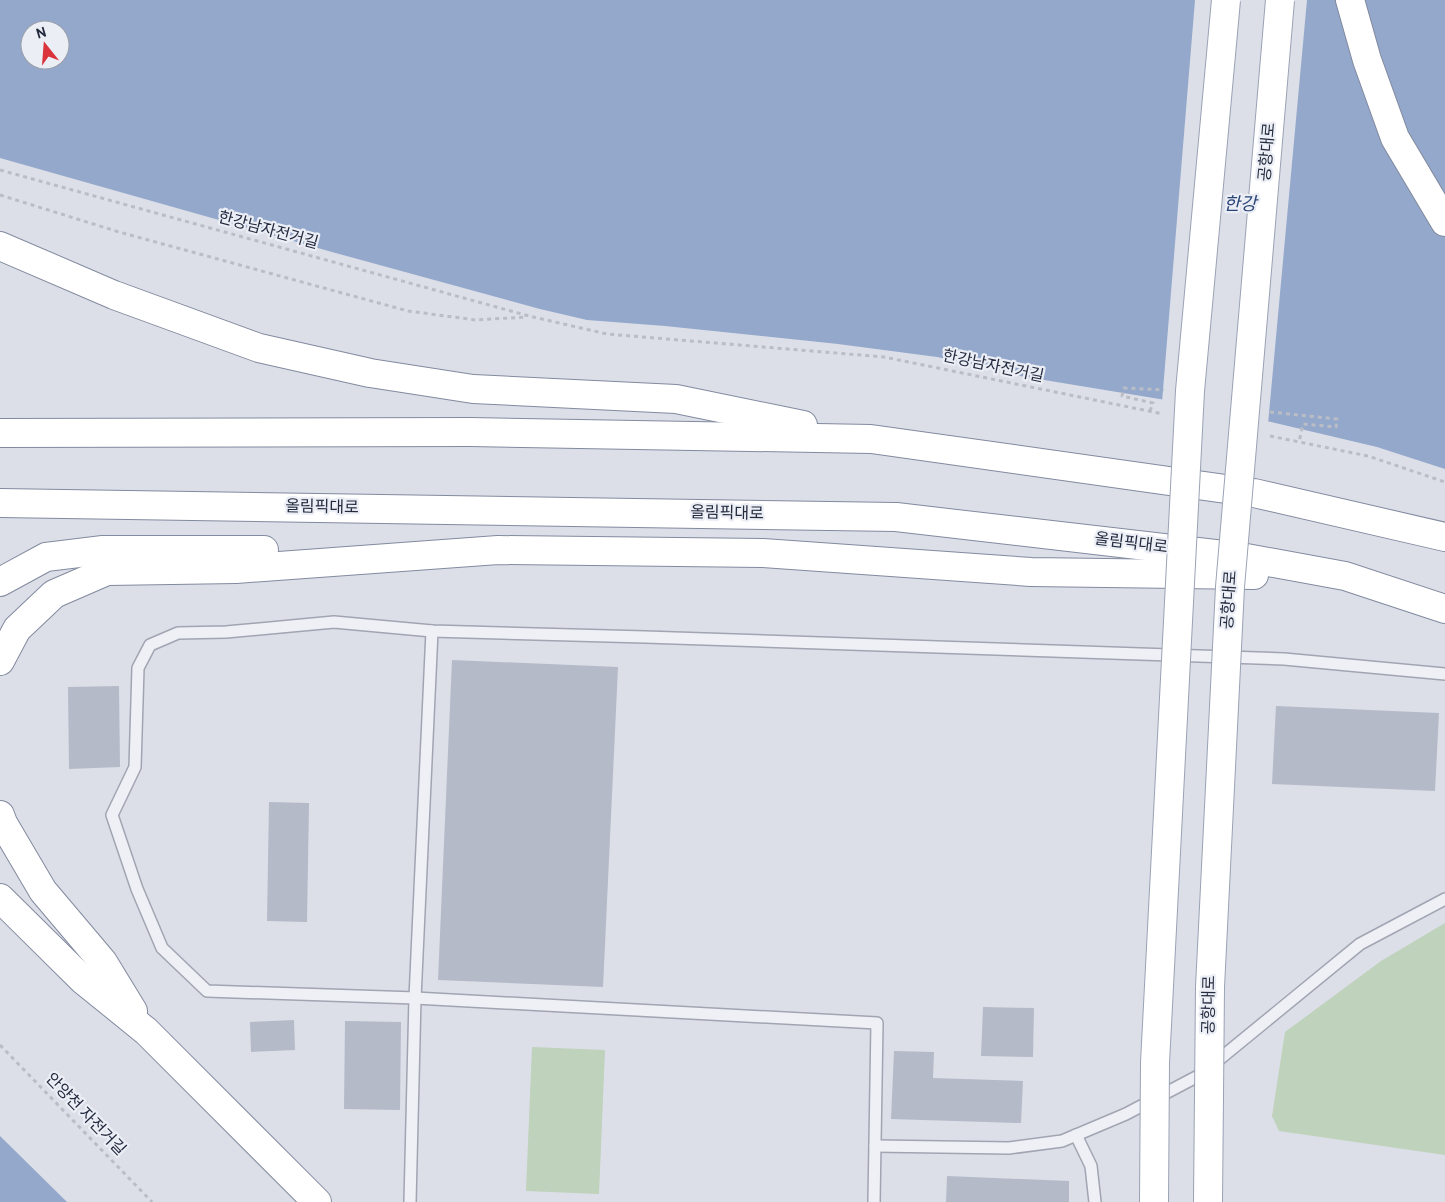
<svg xmlns="http://www.w3.org/2000/svg" width="1445" height="1202" viewBox="0 0 1445 1202" font-family="Overpass,'Noto Sans KR',sans-serif">
<rect width="100%" height="100%" fill="#dcdfe8"/>
<g fill="#bfd2bc">
<polygon points="1445,923 1445,1155 1279,1131 1272,1116 1285,1032 1381,961"/>
<polygon points="532,1047 605,1050 599,1194 526,1191"/>
</g>
<g fill="#93a8cb" fill-rule="evenodd">
<path d="M0,0H1445V469L1377,447L1208,407L1020,376L1001,370L937,357L838,344L665,326L587,320L540,309L332,252L0,158ZM30,30H60V60H30Z"/>
<polygon points="0,1136 67,1202 0,1202"/>
</g>
<polygon fill="#dcdfe8" points="1195,0 1307,0 1268,424 1208,409 1162,402"/>
<g fill="#b5bac8">
<polygon points="452,660 618,667 603,987 438,980"/>
<polygon points="119,686 120,767 69,769 68,687"/>
<polygon points="1276,706 1439,713 1435,791 1272,784"/>
<polygon points="269,802 309,803 307,922 267,921"/>
<polygon points="983,1007 1034,1008 1033,1057 981,1056"/>
<polygon points="294,1020 295,1050 251,1052 250,1022"/>
<polygon points="345,1021 401,1022 400,1110 344,1109"/>
<polygon points="894,1051 934,1052 933,1078 1023,1081 1021,1123 891,1119"/>
<polygon points="947,1176 1069,1181 1069,1202 946,1202"/>
</g>
<g fill="none" stroke-linecap="round" stroke-linejoin="round">
<defs>
<g id="service">
<polyline points="1076,1135 1091,1166 1095,1202"/>
<polyline points="875,1146 1009,1148 1062,1141 1126,1114 1200,1075 1360,944 1445,899"/>
<polyline points="410,1202 415,998 432,631"/>
<polyline points="874,1202 877,1023 415,998 207,991 162,948 137,889 112,815 135,767 138,668 150,645 178,633 226,632 334,622 432,631 645,637 1284,659 1445,674"/>
</g>
<g id="trunk">
<polyline points="1350,0 1367,60 1395,138 1445,222"/>
<polyline points="0,246 114,295 259,348 370,373 473,389 676,399 803,425"/>
<polyline points="0,433 470,432 871,439 1254,493 1445,537"/>
<polyline points="0,503 896,517 1241,557 1345,576 1445,609"/>
<polyline points="0,582 46,557 103,550 264,550"/>
<polyline points="0,661 17,629 54,594 107,571 236,569 498,550 763,553 1031,572 1254,575"/>
<polyline points="0,815 3,823 43,891 103,962 133,1011"/>
<polyline points="0,898 83,980 146,1031 317,1202"/>
</g>
</defs>
<use href="#service" stroke="#a1a5b2" stroke-width="14"/>
<use href="#trunk" stroke="#828a9f" stroke-width="30"/>
<g stroke="#babdc6" stroke-width="3" stroke-dasharray="4 4" stroke-linecap="butt">
<polyline points="0,170 529,316 607,334 884,357 1163,414"/>
<polyline points="0,195 119,232 408,311 476,320 526,317"/>
<polyline points="1150,411 1153,403 1122,396 1124,388 1164,390"/>
<polyline points="1270,412 1337,419 1336,427 1303,424 1299,442"/>
<polyline points="1270,436 1368,456 1445,482"/>
<polyline points="0,1045 152,1202"/>
</g>
<use href="#service" stroke="#eff0f6" stroke-width="11"/>
<use href="#trunk" stroke="#fff" stroke-width="28"/>
<defs>
<g id="primary-bridge">
<polyline points="1154,1202 1155,1063 1190,391 1226,0"/>
<polyline points="1208,1202 1210,987 1230,587 1280,0"/>
</g>
</defs>
<use href="#primary-bridge" stroke="#9aa2b4" stroke-width="30" stroke-linecap="butt"/>
<use href="#primary-bridge" stroke="#fff" stroke-width="28"/>
</g>
<g text-anchor="middle" dominant-baseline="central" stroke-width="4.5" stroke-linejoin="round" paint-order="stroke">
<g font-size="16" fill="#242b3f" stroke="#ebeef5">
<text transform="translate(1268 152) rotate(-85)">공항대로</text>
<text transform="translate(268 231) rotate(15)">한강남자전거길</text>
<text transform="translate(993 367) rotate(12)">한강남자전거길</text>
<text transform="translate(322 508) rotate(1)">올림픽대로</text>
<text transform="translate(727 514) rotate(1)">올림픽대로</text>
<text transform="translate(1131 544) rotate(7)">올림픽대로</text>
<text transform="translate(1230 600) rotate(-86)">공항대로</text>
<text transform="translate(1210 1005) rotate(-89)">공항대로</text>
<text transform="translate(85 1115) rotate(46)">안양천 자전거길</text>
</g>
<g font-size="18" font-style="italic" fill="#2b4576" stroke="#ebeef5">
<text x="1240" y="205">한강</text>
</g>
</g>
<g transform="translate(45 45) rotate(343)"><circle r="24" fill="#ebeef5" stroke="#9ba0ac"/>
<path d="M0-4L9 19L0 12L-9 19Z" fill="#da333b"/>
<text y="-8" font-size="14" font-weight="bold" text-anchor="middle" fill="#242b3f">N</text>
</g>
</svg>
